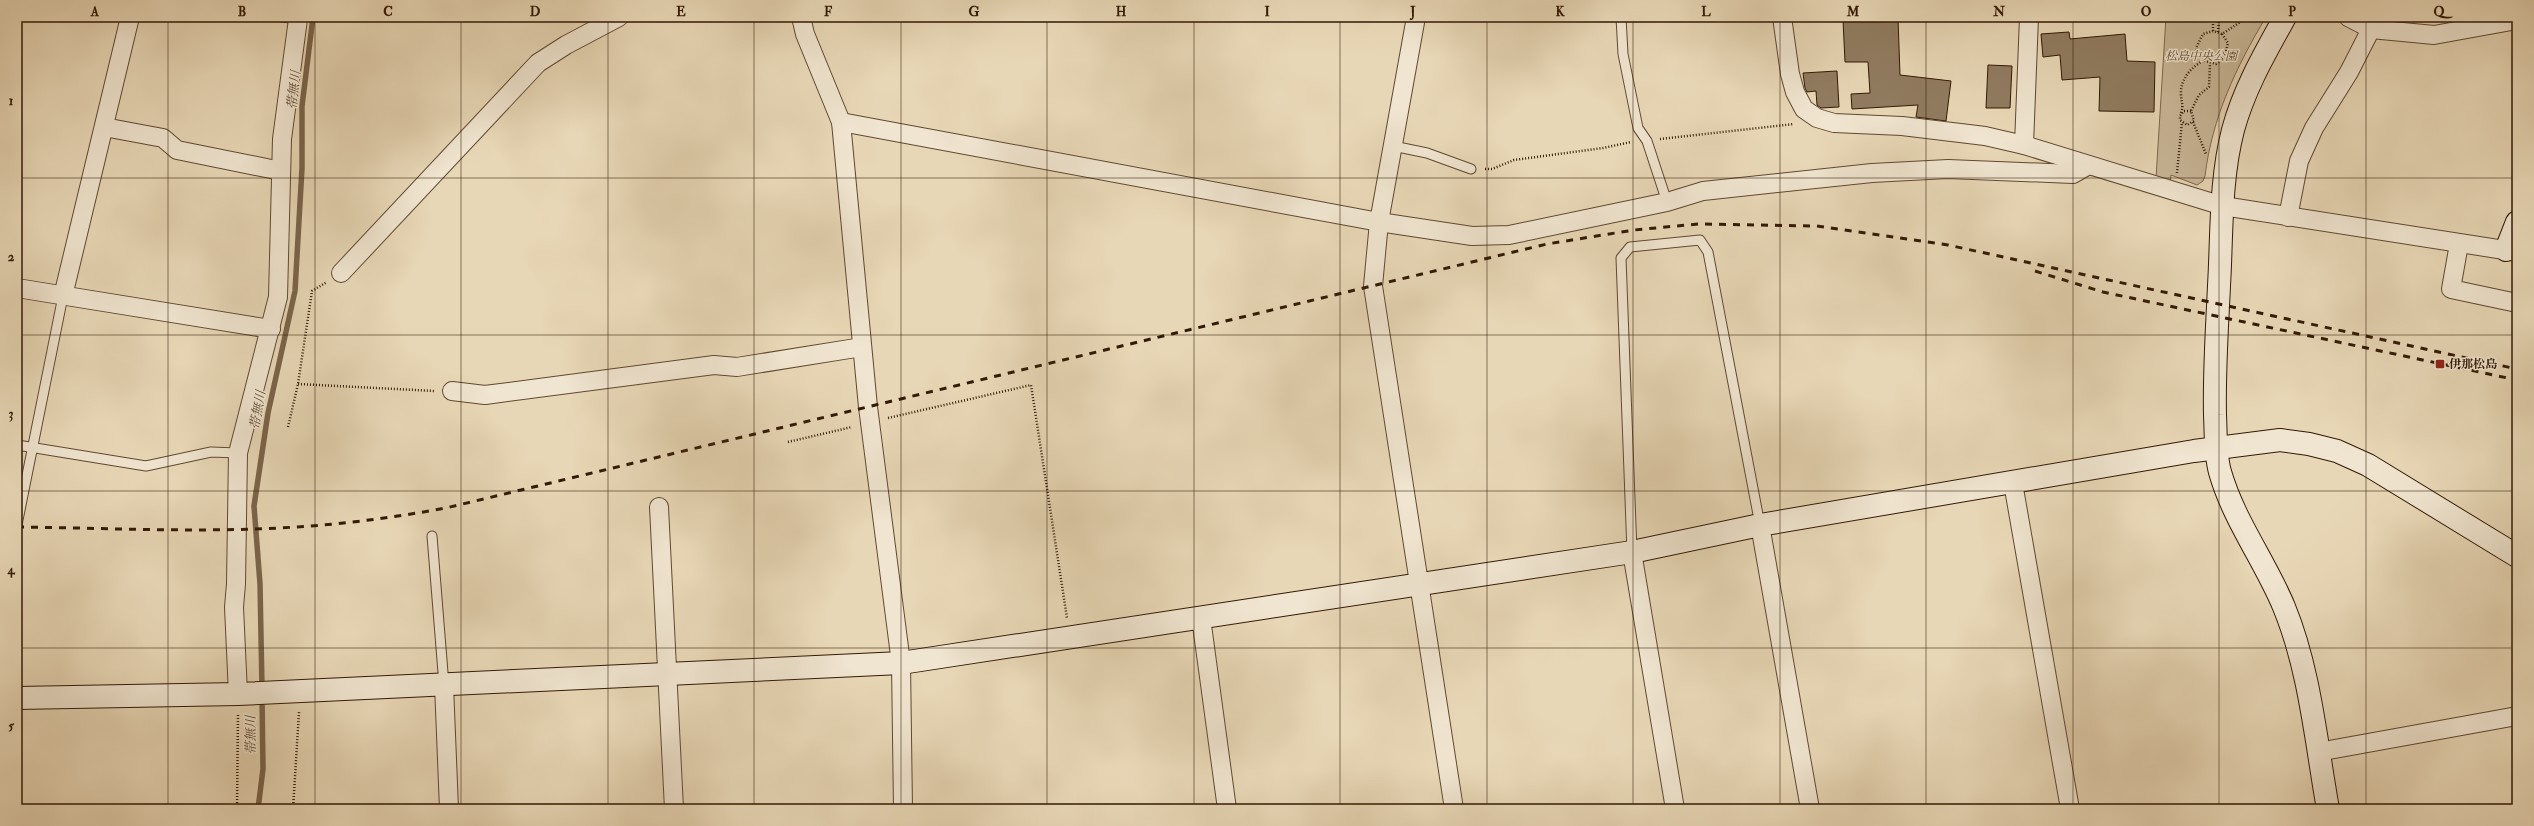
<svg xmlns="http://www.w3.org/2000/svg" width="2534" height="826" viewBox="0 0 2534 826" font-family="'IM FELL Double Pica','Noto Serif JP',serif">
<rect width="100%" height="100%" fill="#e8d7b6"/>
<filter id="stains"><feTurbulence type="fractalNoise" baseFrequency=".005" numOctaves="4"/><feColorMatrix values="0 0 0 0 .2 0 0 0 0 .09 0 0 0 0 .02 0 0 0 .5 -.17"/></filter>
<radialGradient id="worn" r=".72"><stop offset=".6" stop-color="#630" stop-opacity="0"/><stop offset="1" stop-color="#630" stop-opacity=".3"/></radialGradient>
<path fill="#c9b798" stroke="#7e684e" d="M2166,17H2266C2236,67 2212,118 2205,176L2203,181L2197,185L2171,175L2170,184L2156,178Z"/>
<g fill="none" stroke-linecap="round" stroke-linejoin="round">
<g stroke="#7a644b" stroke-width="5.5">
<polyline points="262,688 260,584 254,506 268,413 295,291 302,168 302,106 313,17"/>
<polyline points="258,809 263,769 262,696"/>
</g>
</g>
<g fill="#917c61" stroke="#321905">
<polygon points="1898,18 1900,75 1951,81 1946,121 1916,117 1918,105 1852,109 1851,94 1870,93 1868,62 1845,62 1843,20"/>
<polygon points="2069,32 2070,39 2125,34 2127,61 2155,62 2154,112 2099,111 2100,77 2062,80 2060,55 2043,57 2041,34"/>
<polygon points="1988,65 2012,66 2010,108 1986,108"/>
<polygon points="1837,71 1839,107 1821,108 1817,105 1816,91 1807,92 1805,88 1803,73"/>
</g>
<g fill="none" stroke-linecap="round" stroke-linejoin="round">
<defs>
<g id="lane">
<polyline points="282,17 298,19 298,17"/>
<polyline points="1621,17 1623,54 1638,128 1647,141 1667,202"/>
<polyline points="1393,146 1427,153 1471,169"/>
<polyline points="17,445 146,466 211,452 238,453"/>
<polyline points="17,525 63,296"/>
<polyline points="432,536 444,685"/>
<polyline points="1632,552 1621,258 1630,247 1700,240 1708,252 1760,525"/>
</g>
<g id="street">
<polyline points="801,17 805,34 841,122 868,407 901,663 903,809"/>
<polyline points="1416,17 1379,222 1373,286 1454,809"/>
<polyline points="1782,17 1790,74 1795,92 1804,109 1817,118 1834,123 1902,126 1985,136 2024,145 2223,206 2517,252"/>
<polyline points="2348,17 2371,29 2434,35 2517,20"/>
<polyline points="841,122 1379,222 1472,236 1509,235 1667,202 1703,191 1872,173 1948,169 2073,174 2087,166"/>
<polyline points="104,127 163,138 177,150 281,171"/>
<polyline points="2024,145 2029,17"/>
<polyline points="2288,217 2299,161 2314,128 2349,72 2371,29"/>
<polyline points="2459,244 2451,289 2517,303"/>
<polyline points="341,273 538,63 566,45 619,17"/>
<polyline points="17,288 271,329"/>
<polyline points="63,296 130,17"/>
<polyline points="452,391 485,395 714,365 737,367 862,347"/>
<polyline points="2013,483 2070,809"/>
<polyline points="659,507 674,809"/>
<polyline points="1760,525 1810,809"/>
<polyline points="1632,552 1675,809"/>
<polyline points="1201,618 1227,809"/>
<polyline points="444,685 449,809"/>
<polyline points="238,694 234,607 236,584 238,453 278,297 282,139 298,19"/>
<polyline points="2318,752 2517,716"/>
</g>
<g id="secondary">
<path d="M2285,17C2265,53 2244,89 2233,130C2220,180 2222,234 2219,286C2217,329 2214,372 2215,415C2216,434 2215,454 2220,472C2234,521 2265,561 2284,607C2310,670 2316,742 2328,809"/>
<polyline points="2506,250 2517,222"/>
<polyline points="17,698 238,694 901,663 1632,552 1760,525 2194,451 2280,440 2309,444 2337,451 2368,465 2517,556"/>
</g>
</defs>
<use href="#lane" stroke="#604831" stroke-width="11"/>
<use href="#street" stroke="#604831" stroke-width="20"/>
<use href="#secondary" stroke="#321905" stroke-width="24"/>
<g stroke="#321905" stroke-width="2.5" stroke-dasharray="1 2" stroke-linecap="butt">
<polyline points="2213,31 2213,17"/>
<polyline points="2218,32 2219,17"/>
<polyline points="2222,34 2228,43 2224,59 2216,64 2202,60 2196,48 2203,34 2213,31 2222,34 2248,17"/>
<polyline points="2191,111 2184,111 2180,116 2180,120 2187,125 2194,121 2191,111 2199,95 2209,87 2210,64"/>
<path d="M2181,113C2184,105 2181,102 2181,94C2180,80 2191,67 2203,61"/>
<polyline points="2193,122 2206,154"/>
<polyline points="1660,139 1794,124"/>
<polyline points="1485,169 1492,169 1514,160 1603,148 1631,142"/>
<polyline points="2177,173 2182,122"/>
<polyline points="298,384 435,391"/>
<polyline points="888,418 1031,385 1067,618"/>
<polyline points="288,427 298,384 312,291 327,282"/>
<polyline points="788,442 852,427"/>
<polyline points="237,809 238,714"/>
<polyline points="293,809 299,712"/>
</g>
<use href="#lane" stroke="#f0e5d0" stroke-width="9"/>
<use href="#street" stroke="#f0e5d0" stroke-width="18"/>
<use href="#secondary" stroke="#f0e5d0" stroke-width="22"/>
<g stroke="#321905" stroke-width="3" stroke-dasharray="7 7" stroke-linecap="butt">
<polyline points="2035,271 2103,292 2517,380"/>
<path d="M17,527C110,528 203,533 296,527C346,524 396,517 446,508L1547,244L1634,230L1698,224L1817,226L1948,245L2517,369"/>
</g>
</g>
<path fill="none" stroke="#321905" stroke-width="1" stroke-opacity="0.55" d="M168,17V809M315,17V809M461,17V809M608,17V809M754,17V809M901,17V809M1047,17V809M1194,17V809M1340,17V809M1487,17V809M1633,17V809M1780,17V809M1926,17V809M2073,17V809M2219,17V809M2366,17V809M17,178H2517M17,335H2517M17,491H2517M17,648H2517"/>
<rect fill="#8f2418" stroke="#f0e5d0" stroke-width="1.5" x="2435" y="359" width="10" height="10" rx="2"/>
<g text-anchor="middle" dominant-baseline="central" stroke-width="3" stroke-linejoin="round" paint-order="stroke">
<g font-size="12" font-style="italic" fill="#5f4831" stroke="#f0e5d0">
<text x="2201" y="56">松島中央公園</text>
</g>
<g font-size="12" font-weight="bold" fill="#321905" stroke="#f0e5d0" text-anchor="start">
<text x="2449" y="364">伊那松島</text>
</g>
<g font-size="13" font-style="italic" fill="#624b34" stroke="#f0e5d0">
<text transform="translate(294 90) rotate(-84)">帯無川</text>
<text transform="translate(258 410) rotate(-80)">帯無川</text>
<text transform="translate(251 735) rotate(-91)">帯無川</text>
</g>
</g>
<rect width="2534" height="826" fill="none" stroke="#e8d7b6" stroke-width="44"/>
<rect x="22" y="22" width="2490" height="782" fill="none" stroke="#321905" stroke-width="1.5"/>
<g font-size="13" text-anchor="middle" font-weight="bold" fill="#321905">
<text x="95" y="16">A</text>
<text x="242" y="16">B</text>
<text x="388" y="16">C</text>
<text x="535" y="16">D</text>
<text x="681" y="16">E</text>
<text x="828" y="16">F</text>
<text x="974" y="16">G</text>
<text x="1121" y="16">H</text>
<text x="1267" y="16">I</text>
<text x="1413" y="16">J</text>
<text x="1560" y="16">K</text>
<text x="1706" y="16">L</text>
<text x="1853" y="16">M</text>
<text x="1999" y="16">N</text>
<text x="2146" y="16">O</text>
<text x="2292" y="16">P</text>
<text x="2439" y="16">Q</text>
<text x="11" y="105">1</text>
<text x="11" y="261">2</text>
<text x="11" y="418">3</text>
<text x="11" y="574">4</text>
<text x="11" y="730">5</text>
</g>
<rect width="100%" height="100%" filter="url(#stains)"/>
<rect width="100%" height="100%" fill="url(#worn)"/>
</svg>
